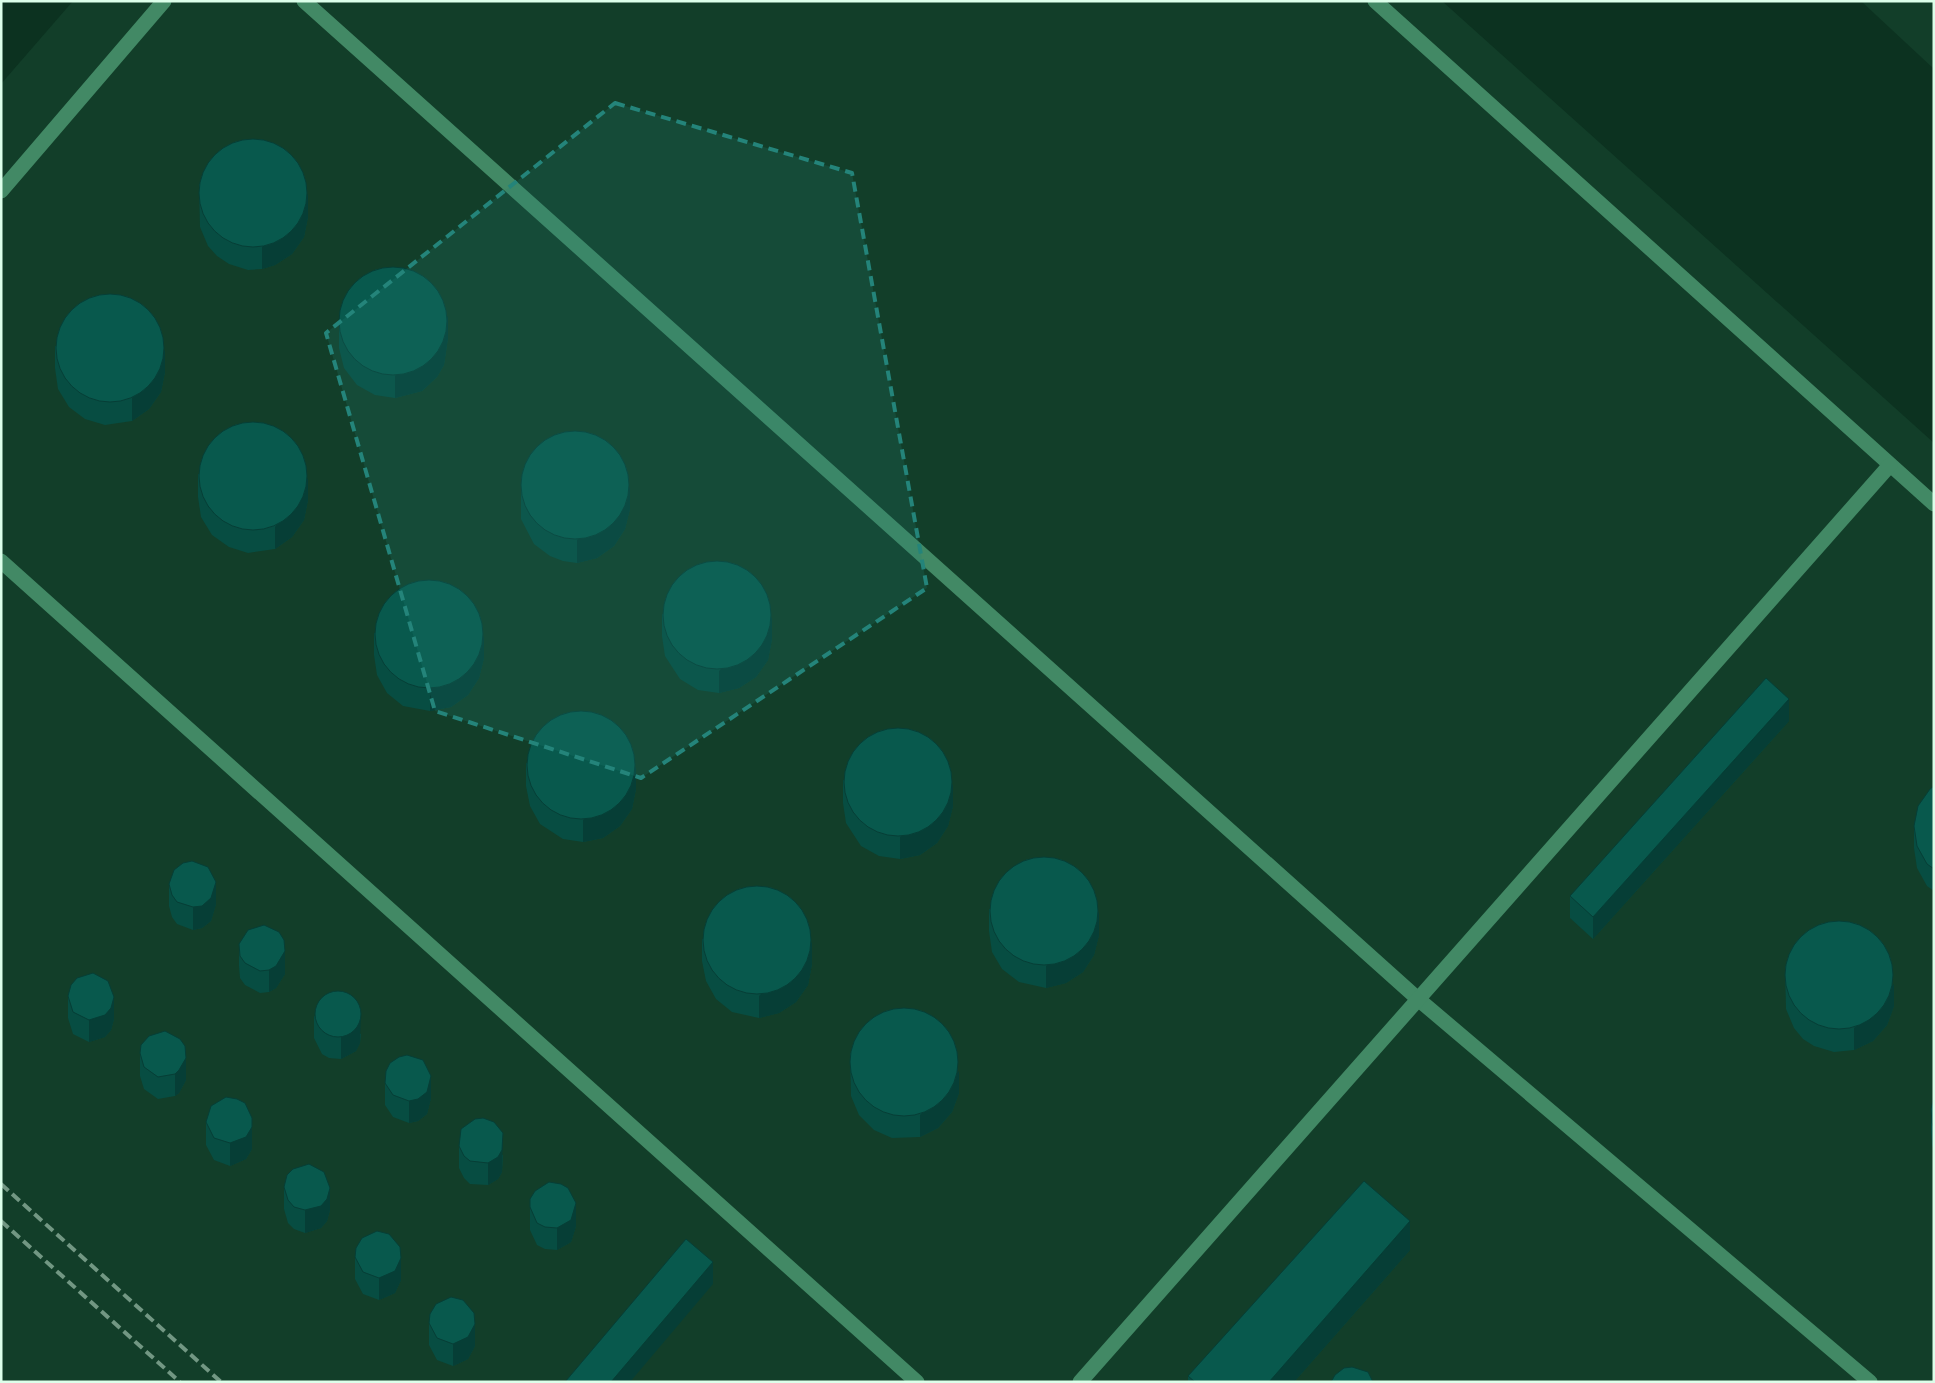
<svg xmlns="http://www.w3.org/2000/svg" width="1935" height="1383" viewBox="0 0 1935 1383" font-family="'Open Sans',sans-serif">
<rect width="100%" height="100%" fill="#0c3220"/>
<g fill="#123e29">
<polygon points="73,1 1442,1 1934,443 1934,1382 1,1382 1,84"/>
<polygon points="1861,1 1934,1 1934,69"/>
</g>
<g fill="none" stroke-linecap="round" stroke-linejoin="round">
<g stroke="#428965" stroke-width="15">
<polyline points="304,1 1418,999 1870,1382"/>
<polyline points="1375,1 1934,504"/>
<polyline points="1,191 164,1"/>
<polyline points="1,561 917,1382"/>
<polyline points="1080,1382 1890,465"/>
</g>
<g stroke="#729783" stroke-width="4" stroke-dasharray="10 5" stroke-linecap="butt">
<polyline points="1,1184 221,1382"/>
<polyline points="1,1221 180,1382"/>
</g>
</g>
<g fill="#074d42">
<polygon points="199,184 308,217 304,237 292,254 275,265 262,269 248,270 229,264 217,256 208,246 200,227"/>
<polygon points="339,326 448,338 444,365 437,377 422,391 395,398 375,395 357,385 344,368 339,348"/>
<polygon points="55,346 165,372 161,392 149,409 132,421 105,425 85,419 69,407 58,389 55,368"/>
<polygon points="198,474 308,500 304,520 292,537 275,549 248,553 229,547 212,535 201,517 198,497"/>
<polygon points="521,477 630,509 625,529 614,546 597,558 577,563 563,561 550,556 534,544 521,519"/>
<polygon points="662,614 772,639 768,660 756,677 739,688 719,693 698,690 680,679 665,656 662,636"/>
<polygon points="374,633 484,658 479,678 468,695 451,707 430,711 403,706 387,693 377,675 374,655"/>
<polygon points="1789,721 1593,939 1570,918 1570,896"/>
<polygon points="526,763 636,789 632,809 620,826 603,838 583,842 563,839 540,824 530,806 526,786"/>
<polygon points="843,780 953,806 948,826 937,843 920,855 900,859 879,856 861,846 846,823 843,803"/>
<polygon points="1934,786 1934,891 1927,886 1917,868 1914,848 1914,826"/>
<polygon points="169,884 216,904 211,921 202,928 193,930 177,924 172,917 169,906"/>
<polygon points="989,909 1099,935 1094,955 1083,972 1066,983 1046,988 1019,982 1002,969 992,952 989,931"/>
<polygon points="702,939 812,964 808,985 796,1002 779,1013 759,1018 732,1012 716,999 706,981 702,961"/>
<polygon points="239,944 285,974 276,988 269,992 260,993 245,985 240,978 239,966"/>
<polygon points="1785,966 1894,1006 1887,1025 1873,1041 1854,1050 1834,1052 1814,1046 1803,1039 1794,1028 1786,1009"/>
<polygon points="68,996 114,1019 111,1030 105,1037 89,1042 73,1034 68,1018"/>
<polygon points="314,1016 361,1034 360,1043 356,1051 341,1059 329,1058 322,1054 314,1038"/>
<polygon points="140,1053 186,1080 179,1093 175,1096 158,1099 144,1089 140,1076"/>
<polygon points="850,1053 959,1093 952,1112 938,1128 920,1137 892,1138 874,1130 859,1115 851,1096"/>
<polygon points="385,1083 431,1098 427,1114 418,1121 409,1123 393,1117 385,1105"/>
<polygon points="1934,1096 1934,1151 1932,1145 1931,1131 1931,1109"/>
<polygon points="206,1122 252,1140 252,1149 246,1159 230,1166 214,1160 206,1145"/>
<polygon points="459,1146 503,1155 502,1172 498,1179 488,1185 470,1184 464,1178 459,1168"/>
<polygon points="284,1187 330,1210 327,1221 321,1228 305,1233 294,1229 288,1223 284,1209"/>
<polygon points="530,1207 576,1226 571,1242 557,1250 545,1249 537,1245 530,1230"/>
<polygon points="1410,1250 1294,1382 1188,1382 1188,1376"/>
<polygon points="355,1257 401,1280 395,1293 379,1300 363,1294 355,1279"/>
<polygon points="429,1323 475,1346 468,1359 453,1366 437,1360 429,1345"/>
</g>
<g fill="#063e36">
<polygon points="308,194 308,217 304,237 292,254 275,265 262,269 262,247"/>
<polygon points="448,316 448,338 444,365 437,377 422,391 395,398 395,376"/>
<polygon points="165,350 165,372 161,392 149,409 132,421 132,398"/>
<polygon points="308,478 308,500 304,520 292,537 275,549 275,527"/>
<polygon points="630,487 630,509 625,529 614,546 597,558 577,563 577,540"/>
<polygon points="772,617 772,639 768,660 756,677 739,688 719,693 719,671"/>
<polygon points="484,636 484,658 479,678 468,695 451,707 430,711 430,689"/>
<polygon points="1789,699 1789,721 1593,939 1593,917"/>
<polygon points="636,767 636,789 632,809 620,826 603,838 583,842 583,820"/>
<polygon points="953,784 953,806 948,826 937,843 920,855 900,859 900,837"/>
<polygon points="216,882 216,904 211,921 202,928 193,930 193,907"/>
<polygon points="1099,912 1099,935 1094,955 1083,972 1066,983 1046,988 1046,966"/>
<polygon points="812,942 812,964 808,985 796,1002 779,1013 759,1018 759,996"/>
<polygon points="285,951 285,974 276,988 269,992 269,970"/>
<polygon points="1894,984 1894,1006 1887,1025 1873,1041 1854,1050 1854,1028"/>
<polygon points="114,997 114,1019 111,1030 105,1037 89,1042 89,1020"/>
<polygon points="361,1012 360,1043 356,1051 341,1059 341,1037"/>
<polygon points="186,1058 186,1080 179,1093 175,1096 175,1074"/>
<polygon points="959,1071 959,1093 952,1112 938,1128 920,1137 920,1115"/>
<polygon points="431,1076 431,1098 427,1114 418,1121 409,1123 409,1101"/>
<polygon points="252,1118 252,1149 246,1159 230,1166 230,1143"/>
<polygon points="503,1133 502,1172 498,1179 488,1185 488,1163"/>
<polygon points="330,1188 330,1210 327,1221 321,1228 305,1233 305,1210"/>
<polygon points="576,1203 576,1226 571,1242 557,1250 557,1228"/>
<polygon points="1410,1221 1410,1250 1294,1382 1269,1382"/>
<polygon points="401,1258 401,1280 395,1293 379,1300 379,1278"/>
<polygon points="713,1262 713,1284 630,1382 611,1382"/>
<polygon points="475,1324 475,1346 468,1359 453,1366 453,1344"/>
</g>
<g fill="#08594d" stroke="#063e36">
<circle cx="253" cy="193" r="54"/>
<circle cx="393" cy="321" r="54"/>
<circle cx="110" cy="348" r="54"/>
<circle cx="253" cy="476" r="54"/>
<circle cx="575" cy="485" r="54"/>
<circle cx="717" cy="615" r="54"/>
<circle cx="429" cy="634" r="54"/>
<polygon points="1766,678 1789,699 1593,917 1570,896"/>
<circle cx="581" cy="765" r="54"/>
<circle cx="898" cy="782" r="54"/>
<polygon points="1934,786 1934,869 1927,864 1917,846 1914,826 1918,806 1930,789"/>
<circle cx="1044" cy="911" r="54"/>
<polygon points="192,861 208,867 216,882 211,898 202,906 193,907 177,902 172,895 169,884 174,870 183,863"/>
<circle cx="757" cy="940" r="54"/>
<circle cx="1839" cy="975" r="54"/>
<polygon points="264,925 279,932 284,940 285,951 276,966 269,970 260,971 245,963 240,956 239,944 248,930"/>
<polygon points="93,973 108,981 114,997 111,1008 105,1015 89,1020 73,1012 68,996 71,985 77,978"/>
<circle cx="338" cy="1014" r="23"/>
<circle cx="904" cy="1062" r="54"/>
<polygon points="165,1031 180,1039 185,1046 186,1058 179,1070 175,1074 158,1077 144,1067 140,1053 141,1045 149,1036"/>
<polygon points="407,1055 423,1060 431,1076 427,1092 418,1099 409,1101 393,1095 385,1083 386,1071 390,1063 399,1057"/>
<polygon points="1934,1096 1934,1128 1932,1123 1931,1109"/>
<polygon points="226,1097 237,1099 245,1103 252,1118 252,1127 246,1137 230,1143 214,1138 206,1122 211,1106"/>
<polygon points="483,1118 494,1122 503,1133 502,1150 498,1157 488,1163 470,1161 464,1156 459,1146 461,1129 475,1119"/>
<polygon points="309,1164 324,1172 330,1188 327,1199 321,1206 305,1210 294,1207 288,1200 284,1187 287,1175 293,1169"/>
<polygon points="1364,1181 1410,1221 1269,1382 1195,1382 1188,1376"/>
<polygon points="549,1182 561,1184 568,1188 576,1203 571,1220 557,1228 545,1227 537,1223 530,1207 530,1199 535,1191"/>
<polygon points="377,1231 389,1234 400,1247 401,1258 395,1271 379,1278 363,1272 355,1257 356,1248 362,1238"/>
<polygon points="686,1239 713,1262 611,1382 565,1382"/>
<polygon points="451,1297 463,1300 474,1313 475,1324 468,1337 453,1344 437,1338 429,1323 430,1314 436,1304"/>
<polygon points="1352,1367 1368,1372 1373,1382 1331,1382 1335,1375 1344,1368"/>
</g>
<path fill="#24847a" fill-opacity="0.2" stroke="#24847a" stroke-width="4" stroke-dasharray="10 6" stroke-linejoin="round" d="M615,103L852,173L927,588L641,778L435,711L326,333Z"/>
<rect width="1935" height="1383" fill="none" stroke="#dcffea" stroke-width="5"/>
</svg>
